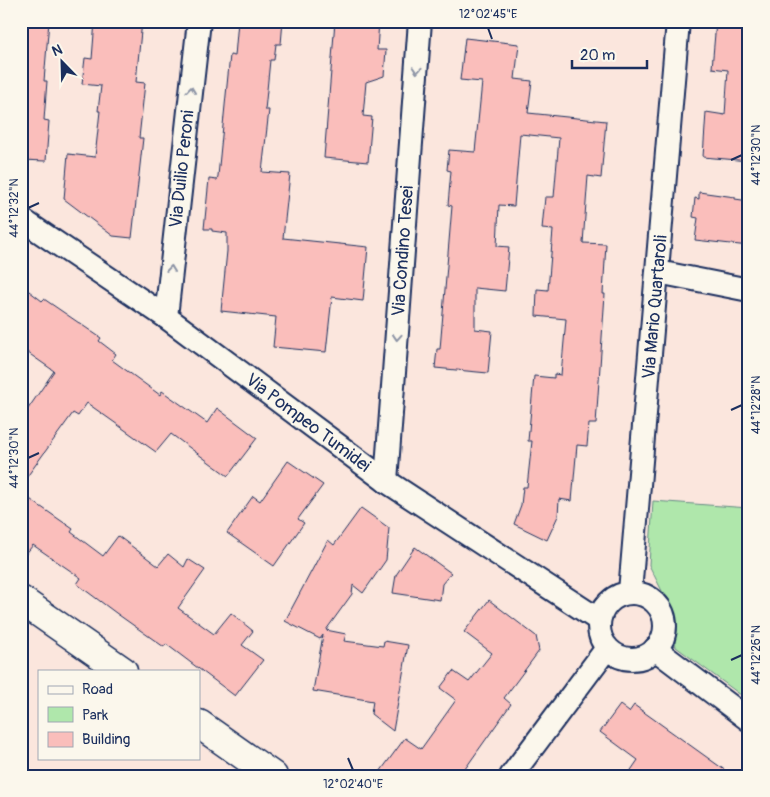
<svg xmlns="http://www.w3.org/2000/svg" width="770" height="797" viewBox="0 0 770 797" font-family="Pangolin,sans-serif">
<rect width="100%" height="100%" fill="#fbe6dd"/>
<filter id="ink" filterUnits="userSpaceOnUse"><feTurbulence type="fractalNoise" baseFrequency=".02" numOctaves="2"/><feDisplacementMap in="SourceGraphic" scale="10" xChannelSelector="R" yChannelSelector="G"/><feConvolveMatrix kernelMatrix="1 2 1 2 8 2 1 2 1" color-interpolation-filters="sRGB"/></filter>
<g filter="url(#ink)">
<polygon fill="#afe7ab" stroke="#658b84" points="653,501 749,508 749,701 676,647 670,607 649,565"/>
<g fill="#fabebb" stroke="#1b2f5e">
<polygon points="21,21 49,21 44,81 47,81 44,120 49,121 46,161 21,160"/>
<polygon points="95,21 142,21 136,82 145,83 139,138 143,138 132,238 113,236 64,199 68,154 95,157 100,111 98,111 101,86 82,84 85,58 92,59"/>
<polygon points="238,21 283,21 281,44 276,44 274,60 270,60 265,110 269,110 262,172 290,174 283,238 368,247 363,301 332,297 326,352 273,347 276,317 221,311 227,251 227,233 212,231 212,229 204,229 209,179 217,180 218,176 230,55 235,56"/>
<polygon points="335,21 379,21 377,50 386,50 384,76 366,82 363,116 372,117 368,162 324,158"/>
<polygon points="716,22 749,25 749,161 703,157 706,112 725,115 728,70 712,68"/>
<polygon points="465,38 519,44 515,79 532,81 528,113 606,121 601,178 588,176 583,243 606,244 603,294 605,294 596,424 589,424 587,446 577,445 572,501 559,499 558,516 547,540 514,524 521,505 523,487 527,487 532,441 528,441 534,376 554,378 554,374 561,375 566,319 536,316 537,289 548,290 553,230 542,229 545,197 554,197 559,138 520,134 514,206 499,205 497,246 509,247 505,291 475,288 475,329 492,331 488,373 435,368 437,349 440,349 452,206 448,205 451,171 447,170 449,150 475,152 482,82 460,80"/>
<polygon points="699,192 735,197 735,199 749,201 749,246 695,240 698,218 693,217 695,198 699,199"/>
<polygon points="21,285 42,301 44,299 101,338 99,341 116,354 112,360 160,395 162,391 207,423 217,408 257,438 228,476 171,434 156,452 87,403 78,416 73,413 21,485 21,419 54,371 21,348"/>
<polygon points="288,461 323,485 298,519 304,523 274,566 227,533 253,496 260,501"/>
<polygon points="21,493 73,529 71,532 103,556 118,536 158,566 168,554 184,567 188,559 205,570 178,608 214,634 231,613 253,631 242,645 263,660 235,696 166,644 164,647 116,613 77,584 81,578 33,545 21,560"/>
<polygon points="361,508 389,528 386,560 363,593 353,585 352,594 326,630 346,634 344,641 383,646 384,641 408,645 393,731 371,714 373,701 313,691 323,635 320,639 285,621 328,540 334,545"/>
<polygon points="415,547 451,573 442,584 440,600 393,593 396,575"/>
<polygon points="489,600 536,636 539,651 504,698 511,704 460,776 377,776 405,738 421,749 456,700 440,688 453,671 469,682 492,653 464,632"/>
<polygon points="620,705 629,712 634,705 733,776 627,776 638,760 600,732"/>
</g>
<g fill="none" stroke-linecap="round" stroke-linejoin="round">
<defs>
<g id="minor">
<polyline points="21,219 166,317 386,481 599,620"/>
<polyline points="658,272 749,290"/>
<polyline points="166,317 199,21"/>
<polyline points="386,481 420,21"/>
<polyline points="630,592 678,21"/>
<circle cx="632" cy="626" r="33"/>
<polyline points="655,649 749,720"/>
<polyline points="511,776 607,648"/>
</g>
<g id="secondary">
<polyline points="21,600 123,671"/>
<polyline points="199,724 273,776"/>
</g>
</defs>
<use href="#minor" stroke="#1b2f5e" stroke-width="26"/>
<use href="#secondary" stroke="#1b2f5e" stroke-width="31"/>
<use href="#minor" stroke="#fbf7ec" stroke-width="22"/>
<use href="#secondary" stroke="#fbf7ec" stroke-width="28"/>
</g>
<defs><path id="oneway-chevron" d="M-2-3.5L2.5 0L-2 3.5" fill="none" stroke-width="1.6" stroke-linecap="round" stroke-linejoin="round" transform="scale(1.25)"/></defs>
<g stroke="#8b93a5">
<use href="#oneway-chevron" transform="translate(417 70) rotate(94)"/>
<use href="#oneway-chevron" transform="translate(191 90) rotate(-84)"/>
<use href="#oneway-chevron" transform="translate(171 269) rotate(-84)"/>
<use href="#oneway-chevron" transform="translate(397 337) rotate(94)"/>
</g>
</g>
<path fill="none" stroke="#1b2f5e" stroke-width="2" d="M488,28L492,39M731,160L742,155M28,208L39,203M731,410L742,405M28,458L39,453M731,660L742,655M348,758L353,770"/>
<g text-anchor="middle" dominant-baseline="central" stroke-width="4" stroke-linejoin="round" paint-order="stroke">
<g font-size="18" fill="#1b2f5e" stroke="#fbf7ec">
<text transform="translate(182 169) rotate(-84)">Via Duilio Peroni</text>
<text transform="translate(403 251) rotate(-86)">Via Condino Tesei</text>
<text transform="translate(655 307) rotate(-85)">Via Mario Quartaroli</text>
<text transform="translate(308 423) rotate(37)">Via Pompeo Tumidei</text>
</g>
</g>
<rect width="770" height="797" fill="none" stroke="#fbf7ec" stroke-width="55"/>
<rect x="38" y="670" width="162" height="90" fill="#fbf7ec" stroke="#a1a7b3"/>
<rect x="48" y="686" width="25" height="8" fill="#fbf7ec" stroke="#a1a7b3"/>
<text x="82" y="694" font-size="15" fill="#1b2f5e">Road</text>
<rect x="48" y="707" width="25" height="15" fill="#afe7ab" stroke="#a1a7b3"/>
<text x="82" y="720" font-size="15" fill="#1b2f5e">Park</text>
<rect x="48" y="732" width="25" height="15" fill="#fabebb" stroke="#a1a7b3"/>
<text x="82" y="744" font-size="15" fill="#1b2f5e">Building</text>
<g transform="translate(62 62) rotate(337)" stroke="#fbf7ec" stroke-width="4" paint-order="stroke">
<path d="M0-4L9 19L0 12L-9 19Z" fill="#1b2f5e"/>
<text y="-8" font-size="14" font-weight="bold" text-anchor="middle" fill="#1b2f5e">N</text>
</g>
<path d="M572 60v8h75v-8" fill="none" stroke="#1b2f5e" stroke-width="2.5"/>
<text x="580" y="60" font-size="15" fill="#1b2f5e" stroke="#fbf7ec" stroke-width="4" paint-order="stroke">20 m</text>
<rect x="28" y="28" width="714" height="742" fill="none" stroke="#1b2f5e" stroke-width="2"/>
<g font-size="12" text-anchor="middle" fill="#1b2f5e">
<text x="488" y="18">12°02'45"E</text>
<text transform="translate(756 155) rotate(-90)" y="4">44°12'30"N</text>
<text transform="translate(14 208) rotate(-90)" y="4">44°12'32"N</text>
<text transform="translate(756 405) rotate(-90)" y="4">44°12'28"N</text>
<text transform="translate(14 458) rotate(-90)" y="4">44°12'30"N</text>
<text transform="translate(756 655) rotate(-90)" y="4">44°12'26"N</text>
<text x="353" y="788">12°02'40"E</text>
</g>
</svg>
